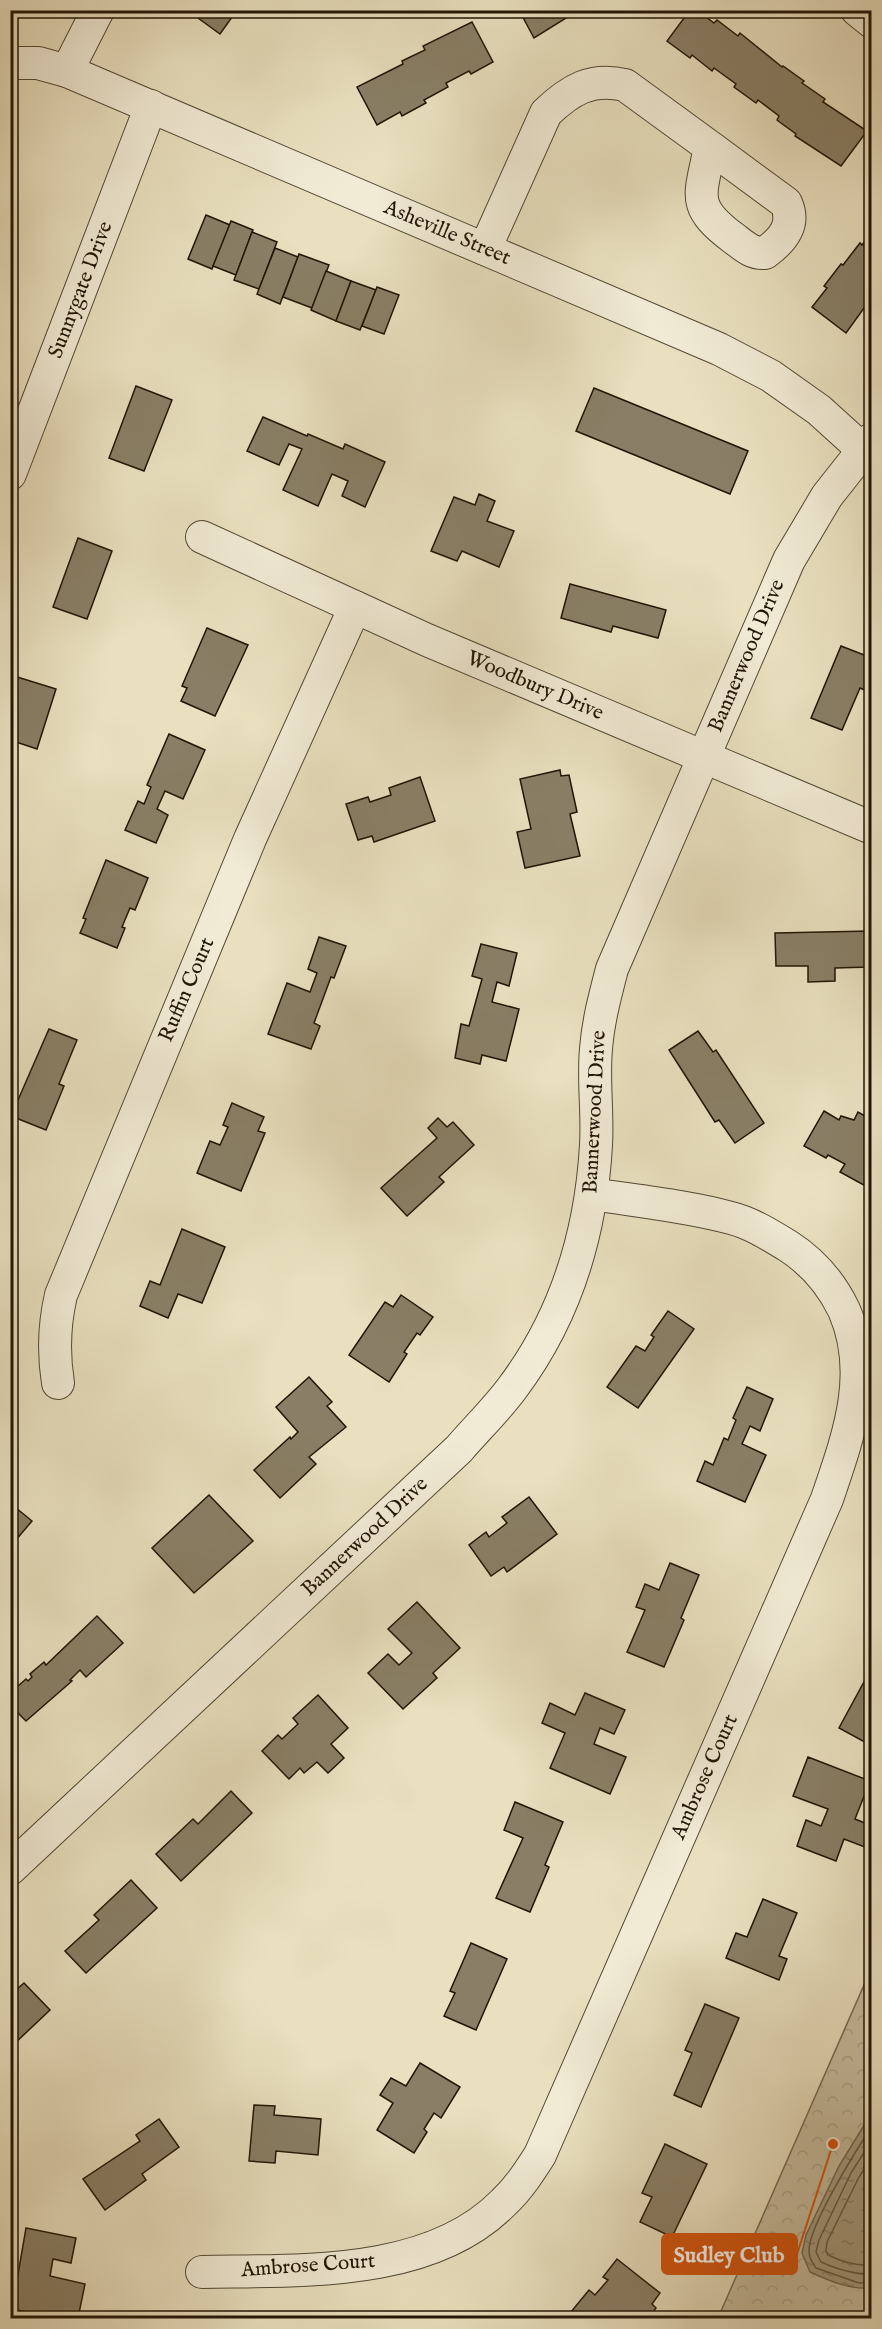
<svg xmlns="http://www.w3.org/2000/svg" width="882" height="2329" viewBox="0 0 882 2329" font-family="'IM FELL English',serif">
<defs>
<pattern id="forest-crowns" width="20" height="18" patternUnits="userSpaceOnUse" patternTransform="scale(1.5)"><rect width="20" height="18" fill="#c7bda0"/><path d="M2 6a3 3 0 1 1 6 0M12 15a3 3 0 1 1 6 0" fill="none" stroke="#aba288"/></pattern>
<pattern id="water-ripples" width="26" height="14" patternUnits="userSpaceOnUse" patternTransform="scale(1.5)"><rect width="26" height="14" fill="#a59b80"/><path d="M2 4q2-2 4 0t4 0M15 11q2-2 4 0t4 0" fill="none" stroke="#867d67"/></pattern>
</defs>
<rect width="100%" height="100%" fill="#e9e0bf"/>
<filter id="stains"><feTurbulence type="fractalNoise" baseFrequency=".00333" numOctaves="4"/><feColorMatrix values="0 0 0 0 .2 0 0 0 0 .09 0 0 0 0 .02 0 0 0 .5 -.17"/></filter>
<radialGradient id="worn" r=".72"><stop offset=".6" stop-color="#630" stop-opacity="0"/><stop offset="1" stop-color="#630" stop-opacity=".3"/></radialGradient>
<polygon fill="url(#forest-crowns)" stroke="#746953" stroke-width="1.5" points="871,1969 871,2318 718,2318"/>
<path fill="url(#water-ripples)" stroke="#70654f" stroke-width="1.5" d="M871,2114V2288C850,2290 830,2281 810,2272L802,2253L806,2235L839,2166Z"/>
<g fill="none" stroke-linecap="round" stroke-linejoin="round">
<g stroke="#635843" stroke-width="1.5">
<path d="M872,2126C857,2149 808,2227 809,2251C809,2257 813,2264 816,2268L859,2283L872,2282"/>
<path d="M872,2140L851,2173L819,2240L816,2252L821,2262C837,2269 854,2275 872,2274"/>
<path d="M872,2157L859,2177L827,2242L826,2251L828,2255C842,2262 856,2266 872,2265"/>
</g>
</g>
<g fill="#897f66" stroke="#211506" stroke-width="1.5">
<polygon points="187,10 233,10 235,13 220,34"/>
<polygon points="519,10 579,10 534,38"/>
<polygon points="690,10 697,10 714,23 717,20 738,36 740,33 782,67 783,66 804,81 802,83 825,99 823,102 867,131 841,166 795,136 796,134 777,120 779,116 758,100 756,103 734,87 736,84 714,68 712,71 692,55 690,58 667,41"/>
<polygon points="472,22 493,62 471,74 469,71 446,83 448,87 424,100 426,103 402,116 400,112 377,125 357,87 403,64 402,61 425,50 423,46"/>
<polygon points="206,215 230,225 212,269 188,259"/>
<polygon points="231,221 253,230 236,275 213,266"/>
<polygon points="252,232 277,242 259,289 234,280"/>
<polygon points="872,232 872,297 846,333 812,307 827,288 824,286 841,264 843,265 860,243 862,245"/>
<polygon points="275,248 298,257 280,304 257,294"/>
<polygon points="299,254 329,265 312,308 283,297"/>
<polygon points="326,271 351,281 336,321 311,310"/>
<polygon points="351,281 376,290 360,330 336,321"/>
<polygon points="377,287 399,295 384,334 362,326"/>
<polygon points="136,386 172,400 144,471 109,458"/>
<polygon points="594,388 748,451 730,494 576,431"/>
<polygon points="263,417 307,436 308,434 343,449 345,444 385,462 365,507 342,496 348,481 332,474 318,506 283,490 302,449 289,444 279,465 247,451"/>
<polygon points="479,494 495,501 487,521 514,531 499,567 462,551 457,561 431,551 454,497 475,505"/>
<polygon points="78,538 112,551 87,619 53,607"/>
<polygon points="570,584 666,610 658,638 613,626 611,632 561,618"/>
<polygon points="207,628 248,645 215,716 181,701 187,688 182,686"/>
<polygon points="841,646 872,658 872,693 860,688 842,730 811,718"/>
<polygon points="14,676 56,689 37,749 10,740 10,687"/>
<polygon points="169,734 205,750 183,799 165,791 157,809 168,815 156,843 125,830 138,801 144,804 151,787 147,785"/>
<polygon points="560,770 561,776 569,775 577,812 570,814 580,856 525,868 517,832 531,829 520,779"/>
<polygon points="420,777 435,821 374,842 372,836 358,840 346,804 368,797 370,802 391,795 389,788"/>
<polygon points="106,860 148,878 135,910 130,908 122,927 125,928 117,948 80,933 86,919 83,918"/>
<polygon points="870,931 870,967 835,968 835,981 808,982 808,966 776,966 775,933"/>
<polygon points="319,937 346,946 334,978 331,977 314,1023 320,1026 311,1049 268,1034 287,983 310,992 317,973 308,969"/>
<polygon points="481,944 517,953 509,986 497,982 492,1002 519,1009 506,1061 482,1055 480,1064 455,1058 461,1024 469,1026 482,979 472,976"/>
<polygon points="49,1029 77,1040 59,1084 64,1086 46,1130 11,1116"/>
<polygon points="698,1031 713,1052 716,1050 764,1123 735,1143 719,1120 715,1122 669,1050"/>
<polygon points="232,1103 264,1117 258,1131 265,1133 241,1191 197,1173 210,1141 220,1145 228,1127 223,1125"/>
<polygon points="824,1111 839,1120 841,1116 854,1120 858,1112 872,1120 872,1130 868,1137 872,1139 871,1189 840,1172 845,1164 828,1155 826,1158 804,1146"/>
<polygon points="438,1118 447,1127 453,1122 474,1145 439,1177 444,1182 407,1216 381,1188 437,1138 428,1128"/>
<polygon points="182,1229 225,1247 202,1303 178,1294 168,1318 140,1306 150,1281 160,1285"/>
<polygon points="401,1295 433,1317 420,1335 417,1333 404,1352 407,1354 389,1382 349,1355 385,1302 393,1307"/>
<polygon points="668,1311 694,1329 638,1408 607,1387 636,1346 645,1351 654,1337 651,1335"/>
<polygon points="309,1377 332,1402 327,1406 346,1427 309,1457 316,1464 280,1498 254,1470 290,1437 291,1439 298,1432 276,1407"/>
<polygon points="747,1387 773,1399 760,1431 750,1426 742,1444 766,1455 745,1502 697,1481 705,1461 713,1465 724,1438 728,1440 736,1420 733,1418"/>
<polygon points="209,1495 253,1541 194,1593 152,1548"/>
<polygon points="529,1497 557,1534 507,1572 504,1567 491,1576 469,1545 486,1532 489,1537 507,1523 502,1517"/>
<polygon points="10,1503 32,1521 10,1547"/>
<polygon points="670,1563 699,1575 681,1618 684,1620 664,1667 627,1652 645,1610 636,1607 645,1584 659,1590"/>
<polygon points="417,1602 460,1648 433,1673 437,1678 403,1709 368,1673 388,1654 399,1665 412,1653 388,1629"/>
<polygon points="97,1616 123,1643 86,1677 80,1670 70,1680 72,1681 26,1721 10,1705 10,1693 26,1679 28,1681 32,1677 30,1674 44,1662 46,1665"/>
<polygon points="872,1667 872,1746 839,1728"/>
<polygon points="585,1693 625,1710 614,1734 600,1728 594,1744 626,1757 610,1794 550,1768 565,1733 542,1723 550,1703 575,1715"/>
<polygon points="318,1695 348,1728 331,1744 344,1758 328,1773 317,1762 304,1773 300,1768 289,1779 262,1751 278,1735 282,1739 298,1724 293,1718"/>
<polygon points="808,1757 870,1781 855,1819 872,1826 870,1849 844,1839 836,1861 797,1846 806,1820 821,1826 828,1809 793,1796"/>
<polygon points="231,1791 252,1813 181,1881 156,1854 193,1819 198,1824"/>
<polygon points="515,1802 563,1822 545,1865 549,1867 530,1912 496,1898 523,1838 504,1830"/>
<polygon points="131,1880 157,1908 86,1973 65,1951 99,1920 94,1915"/>
<polygon points="763,1899 797,1913 779,1956 787,1959 779,1980 726,1958 736,1933 747,1937"/>
<polygon points="471,1943 507,1959 476,2030 444,2016 455,1993 450,1991"/>
<polygon points="24,1983 50,2010 13,2045 17,2049 10,2054 10,1995"/>
<polygon points="705,2004 739,2018 701,2107 674,2095 692,2053 685,2050"/>
<polygon points="420,2063 460,2087 441,2118 434,2113 424,2129 427,2132 414,2153 377,2130 393,2103 380,2095 391,2078 406,2086"/>
<polygon points="254,2105 275,2106 274,2115 321,2119 318,2155 276,2151 275,2163 249,2161"/>
<polygon points="159,2119 179,2147 142,2174 146,2180 105,2210 83,2179 140,2141 136,2135"/>
<polygon points="665,2144 707,2164 672,2237 640,2222 652,2197 642,2193"/>
<polygon points="26,2228 76,2238 71,2263 53,2259 50,2276 85,2284 78,2318 59,2318 12,2309"/>
<polygon points="617,2259 660,2293 652,2304 656,2308 648,2318 566,2318 589,2290 595,2295 608,2280 603,2277"/>
</g>
<g fill="none" stroke-linecap="round" stroke-linejoin="round">
<defs>
<g id="minor">
<polyline points="857,10 872,22"/>
<polyline points="10,63 38,63 67,71 719,349 771,376 819,410 862,449"/>
<polyline points="67,71 98,10"/>
<path d="M485,249L546,113C570,90 591,77 625,85L710,147C701,195 690,205 732,237C743,245 751,254 765,253C783,240 796,225 786,203L710,147"/>
<polyline points="10,474 151,106"/>
<polyline points="202,537 427,640 872,828"/>
<path d="M58,1383C53,1352 54,1325 61,1295L250,839L355,607"/>
<path d="M10,1869L459,1449C477,1428 497,1409 513,1387C566,1316 591,1233 596,1145C598,1113 593,1081 596,1049C598,1022 605,996 612,969L789,560L827,496L872,439"/>
<path d="M202,2272C299,2270 430,2278 504,2202C519,2188 529,2172 540,2155L827,1499C848,1437 872,1374 844,1310C831,1283 813,1262 788,1246C770,1235 751,1223 731,1218C687,1206 637,1201 592,1194"/>
</g>
</defs>
<use href="#minor" stroke="#534834" stroke-width="34"/>
<use href="#minor" stroke="#f1ebd5" stroke-width="32"/>
</g>
<g text-anchor="middle" dominant-baseline="central" stroke-width="4.5" stroke-linejoin="round" paint-order="stroke">
<g font-size="21" fill="#211506" stroke="#f1ebd5">
<text transform="translate(447 233) rotate(23)">Asheville Street</text>
<text transform="translate(81 290) rotate(-69)">Sunnygate Drive</text>
<text transform="translate(747 656) rotate(-67)">Bannerwood Drive</text>
<text transform="translate(535 686) rotate(23)">Woodbury Drive</text>
<text transform="translate(187 990) rotate(-67)">Ruffin Court</text>
<text transform="translate(595 1112) rotate(-87)">Bannerwood Drive</text>
<text transform="translate(365 1537) rotate(-43)">Bannerwood Drive</text>
<text transform="translate(705 1777) rotate(-66)">Ambrose Court</text>
<text transform="translate(308 2266) rotate(-4)">Ambrose Court</text>
</g>
</g>
<path fill="none" stroke="#d4520b" stroke-width="2" d="M833 2144L797 2254"/>
<circle fill="#d4520b" stroke="#f1ebd5" stroke-width="2" cx="833" cy="2144" r="6"/>
<rect fill="#d4520b" stroke="#d4520b" stroke-width="2" x="662" y="2234" width="135" height="40" rx="6"/>
<g font-size="22" text-anchor="middle" font-weight="bold" fill="#fff">
<text x="729" y="2262">Sudley Club</text>
</g>
<rect width="882" height="2329" fill="none" stroke="#e9e0bf" stroke-width="36"/>
<rect x="12" y="12" width="858" height="2305" fill="none" stroke="#211506" stroke-width="3"/>
<rect x="18" y="18" width="846" height="2293" fill="none" stroke="#211506" stroke-width="1.5"/>
<rect width="100%" height="100%" filter="url(#stains)"/>
<rect width="100%" height="100%" fill="url(#worn)"/>
</svg>
